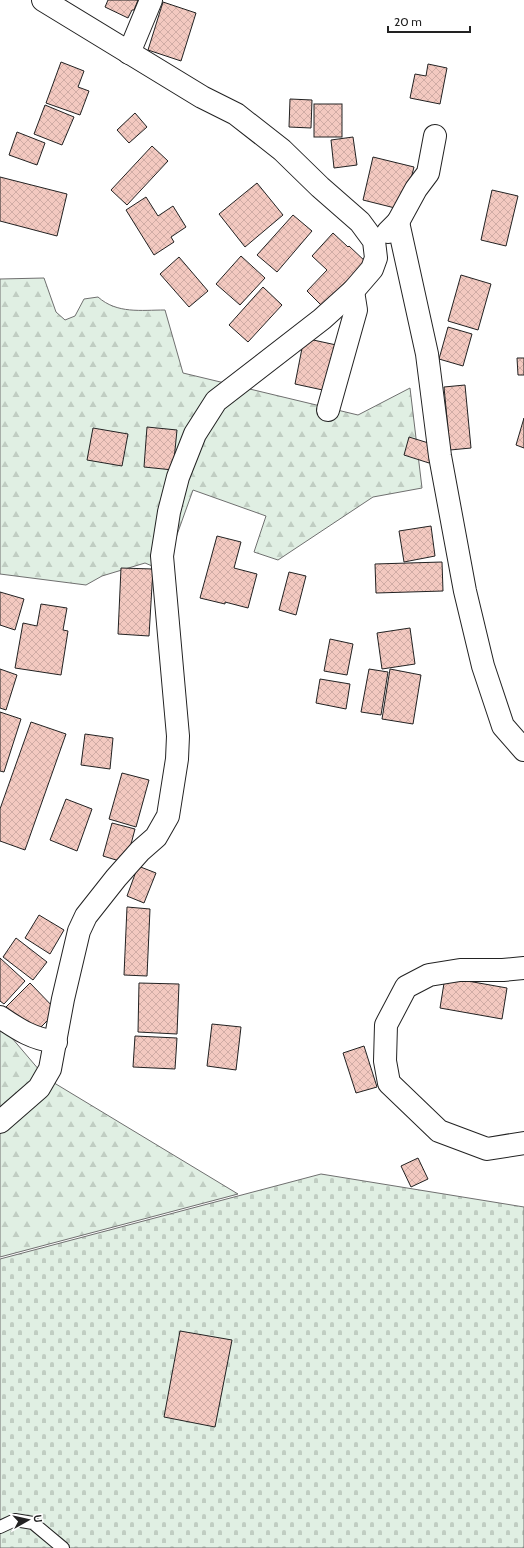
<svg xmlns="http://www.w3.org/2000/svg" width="524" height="1548" viewBox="0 0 524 1548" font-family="Cabin,sans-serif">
<defs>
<pattern id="forest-firs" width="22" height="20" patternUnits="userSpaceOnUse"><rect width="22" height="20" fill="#e0efe3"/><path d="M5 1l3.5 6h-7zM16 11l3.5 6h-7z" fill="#c0cdc2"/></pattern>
<pattern id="cemetery-stones" width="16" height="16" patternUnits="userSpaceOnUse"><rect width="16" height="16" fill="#e0efe3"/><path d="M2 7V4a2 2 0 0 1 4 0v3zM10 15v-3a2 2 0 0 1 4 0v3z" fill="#c0cdc2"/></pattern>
<pattern id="building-cross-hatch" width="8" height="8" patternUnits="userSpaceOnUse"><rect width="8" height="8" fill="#f3c9c0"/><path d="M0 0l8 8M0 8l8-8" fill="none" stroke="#d0aca5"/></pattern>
</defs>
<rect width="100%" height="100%" fill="#fff"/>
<g fill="url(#forest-firs)" stroke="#6f6f6f">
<path d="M44,278L56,312L65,320L75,316L84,299L98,297C117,314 141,310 165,310L183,373L358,415L410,388L422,488L373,497L278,560L254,552L266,516L193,490L164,571L145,563L102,576L86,585L0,574V279Z"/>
<polygon points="0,1024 46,1078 238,1194 0,1257"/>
</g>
<polygon fill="url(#cemetery-stones)" stroke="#6f6f6f" points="321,1174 524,1207 524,1548 0,1548 0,1259"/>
<g fill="url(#building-cross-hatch)" stroke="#222">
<polygon points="108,0 138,0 134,10 132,10 128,18 105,7"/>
<polygon points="163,2 196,13 181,61 148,50"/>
<polygon points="61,62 84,71 78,87 89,91 80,115 46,103"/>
<polygon points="428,64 447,68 440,104 410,98 415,74 426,76"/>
<polygon points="290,99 312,100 311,128 289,127"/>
<rect x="314" y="104" width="28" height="33"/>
<polygon points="45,105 74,117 62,145 34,134"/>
<polygon points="135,113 147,127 129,143 117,130"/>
<polygon points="17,132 45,143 37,165 9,155"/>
<polygon points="353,137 357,165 334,168 331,140"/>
<polygon points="152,146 168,161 127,205 111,190"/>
<polygon points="373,157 414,167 403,210 363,200"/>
<polygon points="0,177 67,194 57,236 0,221"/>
<polygon points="257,183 283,215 245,247 219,214"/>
<polygon points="492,190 518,196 506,246 481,240"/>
<polygon points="146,197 158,216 173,206 186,227 171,237 174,242 154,255 126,210"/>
<polygon points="293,215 312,231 277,272 257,255"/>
<polygon points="333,233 348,247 349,246 367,263 324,308 307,291 327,270 312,256"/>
<polygon points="241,256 265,278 240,305 216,284"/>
<polygon points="179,257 208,291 189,307 160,274"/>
<polygon points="461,275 491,284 478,330 448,321"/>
<polygon points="263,287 282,305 248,342 229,325"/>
<polygon points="448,327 472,334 463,366 439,359"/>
<polygon points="304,338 341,346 332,392 295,384"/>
<polygon points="517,358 524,358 524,375 518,375"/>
<polygon points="465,385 471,448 450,450 444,387"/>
<polygon points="524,418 524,448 516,445"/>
<polygon points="147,427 177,430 173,470 144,467"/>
<polygon points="93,428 128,434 122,466 87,460"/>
<polygon points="409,437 435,445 429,463 404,455"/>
<polygon points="431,526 435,556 404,562 399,531"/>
<polygon points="217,536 241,542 234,568 257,574 248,608 225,602 225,604 200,598"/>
<polygon points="442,562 443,591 376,593 375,564"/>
<polygon points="121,568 153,569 149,636 118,634"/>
<polygon points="289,572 306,576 296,615 279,610"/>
<polygon points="0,592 24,599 15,630 0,625"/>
<polygon points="41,604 67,608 63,630 68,631 61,675 15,668 23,623 37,626"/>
<polygon points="410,628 415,664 382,669 377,633"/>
<polygon points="330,639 353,644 347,675 324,671"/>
<polygon points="0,669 17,675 6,710 0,708"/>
<polygon points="369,669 388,672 381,715 361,712"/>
<polygon points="390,669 421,675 413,724 382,719"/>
<polygon points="320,679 350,684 346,709 316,703"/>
<polygon points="0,712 21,719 4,772 0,771"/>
<polygon points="31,722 66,734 25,850 0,841 0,809"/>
<polygon points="85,734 113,738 110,769 81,765"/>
<polygon points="122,773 149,780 136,827 109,819"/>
<polygon points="66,799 92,809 77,851 50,840"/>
<polygon points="112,823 135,829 126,863 103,856"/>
<polygon points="138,866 156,873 144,903 127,896"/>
<polygon points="127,907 150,909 147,976 124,975"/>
<polygon points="39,915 64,930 50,954 25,938"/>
<polygon points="16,938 47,962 33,980 3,957"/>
<polygon points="0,958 25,981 4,1004 0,1001"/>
<polygon points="445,977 507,988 502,1019 440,1008"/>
<polygon points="30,983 57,1011 33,1035 6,1007"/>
<polygon points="139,983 179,984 177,1034 138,1032"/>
<polygon points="212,1024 241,1027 236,1070 207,1066"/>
<polygon points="135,1036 177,1038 175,1069 133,1067"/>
<polygon points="364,1046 377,1087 356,1093 343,1053"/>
<polygon points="418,1158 428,1179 411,1187 401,1166"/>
<polygon points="180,1331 232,1340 215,1427 164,1417"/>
</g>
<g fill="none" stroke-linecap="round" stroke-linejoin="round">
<defs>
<polyline id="service" points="0,1527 15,1520 33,1523 63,1548"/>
<g id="minor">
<polyline points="129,53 151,0"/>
<polyline points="398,222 427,354 440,456 465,591 483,666 503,726 524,750"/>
<polyline points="388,232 398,222 416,189 428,173 435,136"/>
<polyline points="328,410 356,310 353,291"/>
<polyline points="524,968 503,970 460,970 429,975 406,987 386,1025 385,1061 389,1083 439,1131 487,1149 524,1143"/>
<path d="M0,1017C19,1030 33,1039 56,1042"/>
<polyline points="0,1122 39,1088 50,1069 63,999 79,931 86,916 116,878 140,851 156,837 168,816 177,759 178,736 162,556 169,512 178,477 195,434 216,401 322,319 353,291 372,269 376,258 374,241 360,222 320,187 282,150 236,114 202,97 43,0"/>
</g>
</defs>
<use href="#service" stroke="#222" stroke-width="14"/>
<use href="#minor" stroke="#222" stroke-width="24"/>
<use href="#service" stroke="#fff" stroke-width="12"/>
<use href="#minor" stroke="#fff" stroke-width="22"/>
</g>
<g transform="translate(28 1520) rotate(82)" stroke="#ffffff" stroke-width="3" paint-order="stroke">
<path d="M0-3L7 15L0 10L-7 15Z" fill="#222222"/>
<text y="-6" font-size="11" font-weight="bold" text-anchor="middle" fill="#222222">U</text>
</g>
<path d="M388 26v6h82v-6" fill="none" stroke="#222222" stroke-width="2"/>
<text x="394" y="26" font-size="12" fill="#222222" stroke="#ffffff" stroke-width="3" paint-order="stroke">20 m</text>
</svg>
